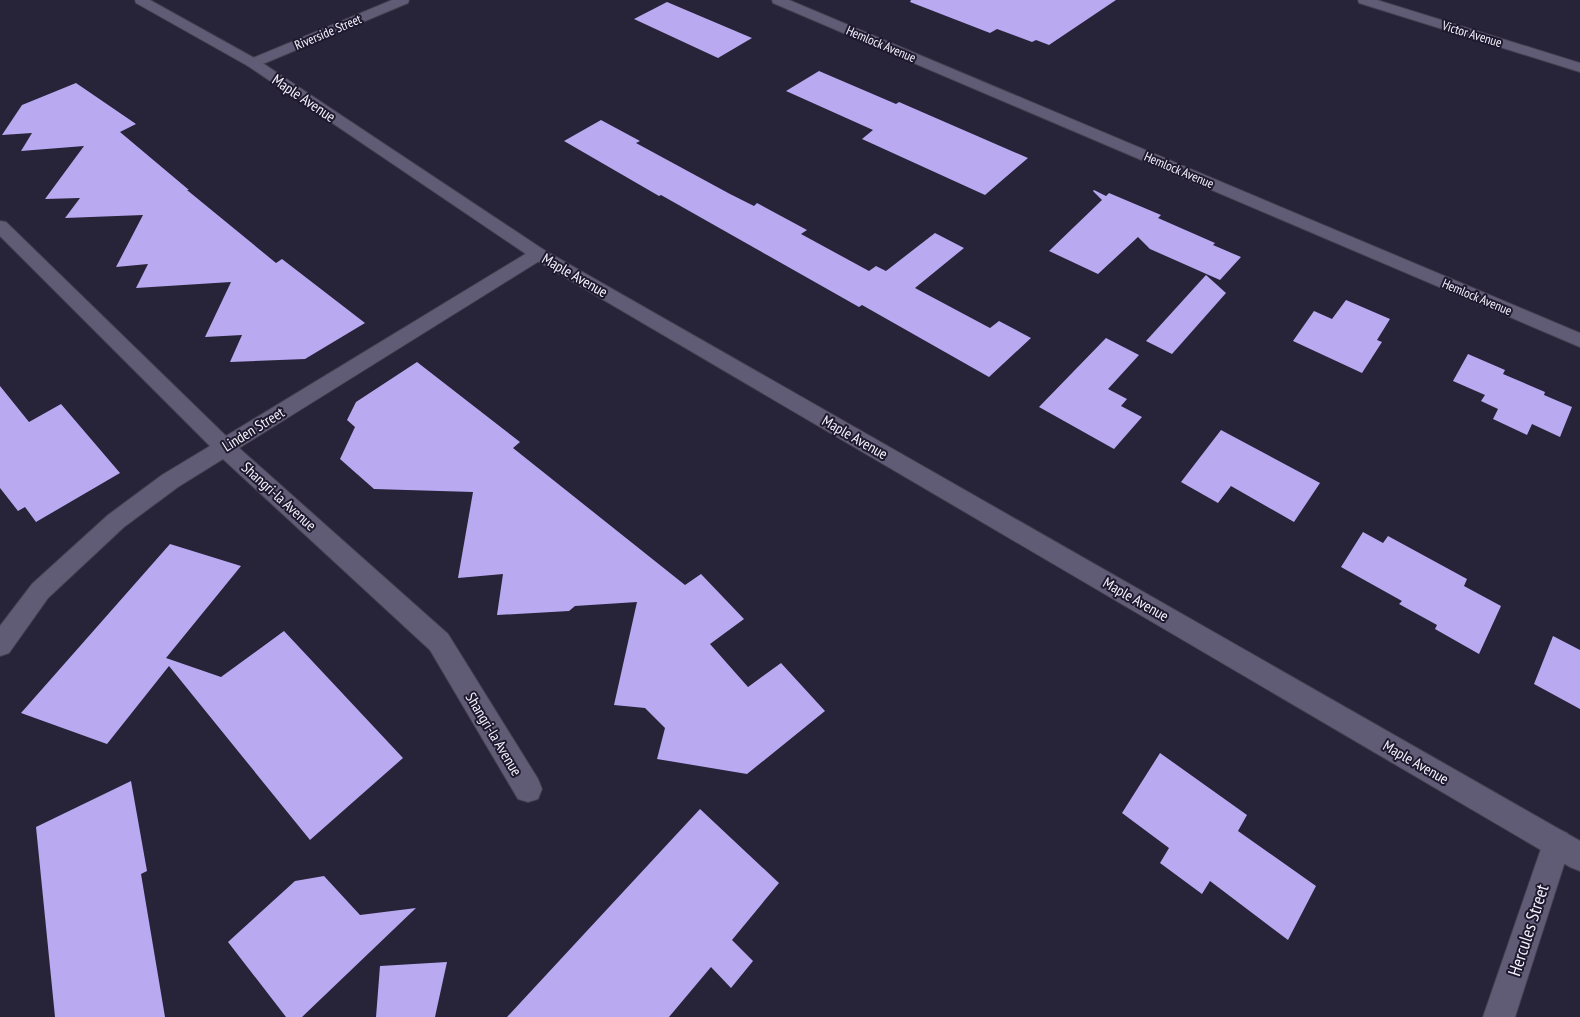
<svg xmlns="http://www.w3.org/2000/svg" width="1580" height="1017" viewBox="0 0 1580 1017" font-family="'PT Sans Narrow',sans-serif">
<rect width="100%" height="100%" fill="#272338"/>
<g fill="#b9a9f1">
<polygon points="911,0 1116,0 1049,45 1036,40 1032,42 997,29 990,33 910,2"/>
<polygon points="667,2 752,38 718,58 634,19"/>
<polygon points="819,71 896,104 899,102 1028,158 985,195 862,139 873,130 786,91"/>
<polygon points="76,83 136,124 120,132 189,190 187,190 276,263 282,259 365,323 305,359 230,362 242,335 205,337 231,282 136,288 148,264 116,267 143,215 65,218 80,198 45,199 84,146 21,151 32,133 2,135 22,105"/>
<polygon points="601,120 640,141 636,143 730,194 754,206 757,203 807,230 801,234 869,271 876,266 886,271 935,233 964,248 915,288 990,328 999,321 1031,338 989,377 862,305 859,307 661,195 659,196 564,141"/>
<polygon points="1094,190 1106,196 1109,193 1161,215 1158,218 1215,243 1213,245 1241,257 1220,280 1150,249 1138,237 1098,274 1049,251 1102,200 1093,191"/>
<polygon points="1206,275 1226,293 1172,354 1146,341"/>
<polygon points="1346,300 1390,319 1377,340 1382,342 1362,373 1293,341 1314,311 1332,319"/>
<polygon points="1106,338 1139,355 1108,389 1127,399 1121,406 1142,417 1114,449 1039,407"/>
<polygon points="1468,354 1505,370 1503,374 1545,392 1544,395 1572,407 1560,437 1532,424 1527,435 1493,419 1498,409 1481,401 1485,395 1453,381"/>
<polygon points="417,362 520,442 513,448 685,585 701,574 744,619 710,644 748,687 781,663 825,711 747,774 657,759 665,728 645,708 614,705 637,602 575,606 569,611 497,615 503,574 458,578 473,492 374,489 340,459 355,427 347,420 356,402"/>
<polygon points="0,386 29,422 61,404 120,473 36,522 25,507 18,511 0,488"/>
<polygon points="1221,430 1320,483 1294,522 1231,486 1218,503 1181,482"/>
<polygon points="1363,532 1383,543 1388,536 1467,579 1464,586 1501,606 1479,654 1435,629 1437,625 1399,604 1402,601 1341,567"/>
<polygon points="170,544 241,566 166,658 221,677 284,631 403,758 310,840 169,666 107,744 21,713"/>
<polygon points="1553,636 1580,650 1580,709 1534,684"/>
<polygon points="1160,753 1247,815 1238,831 1316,886 1288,940 1210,881 1202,894 1160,863 1169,848 1122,813"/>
<polygon points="131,781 147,871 141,874 165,1017 55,1017 36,827"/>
<polygon points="700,809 779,883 732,940 753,961 731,988 711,967 669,1017 507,1017"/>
<polygon points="324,876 360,915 416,908 302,1017 286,1017 228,942 295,881"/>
<polygon points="447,962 435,1017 376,1017 380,966"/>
</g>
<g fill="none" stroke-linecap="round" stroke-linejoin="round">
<defs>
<g id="minor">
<polygon points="392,0 409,0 408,3 258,66 253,67 248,66 246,63 248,60"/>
<polygon points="772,0 789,0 1580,333 1580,347 773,3"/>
<polygon points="1358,0 1377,0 1580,63 1580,72 1359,3"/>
<polygon points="0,221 6,222 226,436 532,250 538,248 544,250 547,254 544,258 239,448 448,634 538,779 542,789 538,799 528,802 518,799 430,650 223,459 178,487 124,527 48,598 9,653 0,656 0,626 32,584 108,515 162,475 210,446 0,236"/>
<polygon points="1557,829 1567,833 1571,843 1515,1017 1483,1017 1543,843 1547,833"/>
</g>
<polygon id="tertiary" points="135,0 150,0 258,60 544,250 1580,841 1580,871 1570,867 532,258 248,66 136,3"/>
</defs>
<use href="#minor" stroke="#433f50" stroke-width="2"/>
<use href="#tertiary" stroke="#433f50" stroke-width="2"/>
<use href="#minor" fill="#615c75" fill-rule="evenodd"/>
<use href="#tertiary" fill="#615c75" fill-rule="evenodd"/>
</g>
<g text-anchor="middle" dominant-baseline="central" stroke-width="4" stroke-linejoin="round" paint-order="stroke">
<g font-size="13" fill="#f4f2fd" stroke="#1e192e">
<text transform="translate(328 32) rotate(-23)">Riverside Street</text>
<text transform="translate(1472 34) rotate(17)">Victor Avenue</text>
<text transform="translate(881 44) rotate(23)">Hemlock Avenue</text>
<text transform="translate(1179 170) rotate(23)">Hemlock Avenue</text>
<text transform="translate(1477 297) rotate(23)">Hemlock Avenue</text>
</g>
<g font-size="15" fill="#f4f2fd" stroke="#1e192e">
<text transform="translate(304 98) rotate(34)">Maple Avenue</text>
<text transform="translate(575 275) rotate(30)">Maple Avenue</text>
<text transform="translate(253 429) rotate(-32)">Linden Street</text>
<text transform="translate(855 437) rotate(30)">Maple Avenue</text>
<text transform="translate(279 496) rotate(42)">Shangri-la Avenue</text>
<text transform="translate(1136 599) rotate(30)">Maple Avenue</text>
<text transform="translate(494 734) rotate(59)">Shangri-la Avenue</text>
<text transform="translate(1416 762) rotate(30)">Maple Avenue</text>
</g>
<g font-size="18" fill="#f4f2fd" stroke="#1e192e">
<text transform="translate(1528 930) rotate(-72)">Hercules Street</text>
</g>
</g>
</svg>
